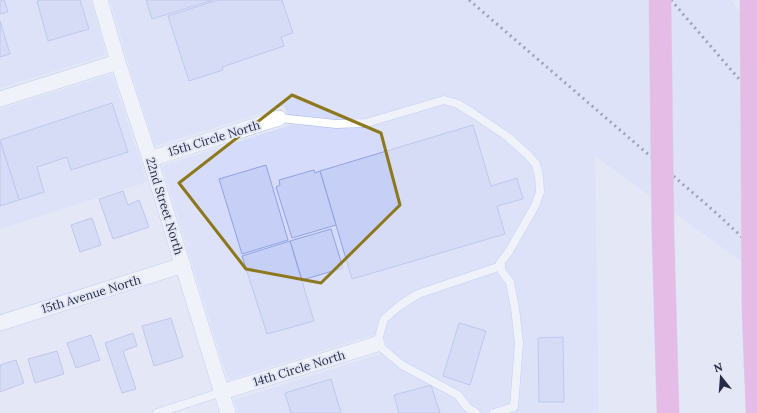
<svg xmlns="http://www.w3.org/2000/svg" width="757" height="413" viewBox="0 0 757 413" font-family="Lora,serif">
<rect width="100%" height="100%" fill="#e3e7f5"/>
<g fill="#d5dcfb">
<polygon points="0,0 91,0 106,55 0,88"/>
<polygon points="110,0 652,0 654,199 595,156 599,413 238,413 234,400 389,351 382,332 228,380 162,166 291,125 284,106 155,146 127,59"/>
<polygon points="670,0 731,0 747,22 742,262 673,212"/>
<polygon points="112,74 147,182 0,229 0,109"/>
</g>
<g fill="#c6cff5" stroke="#93a1e3">
<polygon points="0,0 4,0 8,12 0,14"/>
<polygon points="40,0 80,0 89,29 48,41 37,1"/>
<polygon points="146,0 213,0 152,19"/>
<polygon points="218,0 282,0 293,33 281,37 284,46 222,67 223,70 189,81 168,16"/>
<polygon points="0,21 10,54 0,57"/>
<polygon points="112,103 128,152 71,170 67,157 37,167 44,192 19,200 0,140"/>
<polygon points="473,125 491,186 517,178 523,199 497,206 505,234 352,279 320,171"/>
<polygon points="0,140 19,200 0,206"/>
<polygon points="266,165 288,240 242,254 219,179"/>
<polygon points="314,170 315,173 320,171 336,225 292,238 276,187 280,185 279,180"/>
<polygon points="123,191 128,205 139,200 149,227 113,239 99,199"/>
<polygon points="92,218 101,245 80,252 71,225"/>
<polygon points="331,229 343,268 302,280 290,241"/>
<polygon points="290,241 314,321 267,334 242,256"/>
<polygon points="171,318 183,357 154,366 142,326"/>
<polygon points="459,323 486,331 470,385 443,376"/>
<polygon points="133,333 137,346 123,351 136,389 122,393 105,343"/>
<polygon points="91,335 100,360 76,368 67,343"/>
<polygon points="563,337 564,402 539,402 538,338"/>
<polygon points="57,351 64,374 35,383 28,359"/>
<polygon points="16,360 24,383 0,392 0,365"/>
<polygon points="331,379 341,413 291,413 285,393"/>
<polygon points="431,385 440,413 399,413 394,395"/>
</g>
<g fill="none" stroke-linecap="round" stroke-linejoin="round">
<defs>
<g id="service">
<polyline points="279,118 336,124 366,123 444,100 458,104 474,114 508,137 528,155 536,164 539,176 540,192 535,206 508,253 500,263 502,272 510,282 515,308 519,343 514,407 494,413"/>
<polyline points="157,413 222,392"/>
<polyline points="476,413 467,407 458,395 402,365 377,344 384,319 399,306 418,294 501,266"/>
</g>
<g id="minor">
<polyline points="100,0 118,62 150,159 228,413"/>
<polyline points="0,99 118,62"/>
<polyline points="150,159 279,118"/>
<polyline points="0,323 183,265"/>
<polyline points="222,392 377,344"/>
</g>
<g id="motorway">
<polyline points="663,233 668,413"/>
<polyline points="753,307 757,412"/>
</g>
</defs>
<use href="#service" stroke="#a4b2f5" stroke-width="9"/>
<use href="#minor" stroke="#a4b2f5" stroke-width="16"/>
<use href="#motorway" stroke="#c2c4cb" stroke-width="23"/>
<use href="#service" stroke="#fff" stroke-width="8"/>
<use href="#minor" stroke="#fff" stroke-width="15"/>
<use href="#motorway" stroke="#e687d3" stroke-width="22"/>
<g stroke="#4a4f67" stroke-width="3" stroke-dasharray="2 4" stroke-linecap="butt">
<polyline points="469,0 714,211 757,251"/>
<polyline points="671,0 757,100"/>
</g>
<defs>
<g id="motorway-bridge">
<polyline points="660,0 663,233"/>
<polyline points="751,0 753,307"/>
</g>
</defs>
<use href="#motorway-bridge" stroke="#c2c4cb" stroke-width="23" stroke-linecap="butt"/>
<use href="#motorway-bridge" stroke="#e687d3" stroke-width="22"/>
</g>
<path d="M0 0H757V413H0ZM292,95L381,133L400,205L321,283L246,269L179,183Z" fill="#e3e7f5" fill-opacity=".55" fill-rule="evenodd"/>
<path fill="none" stroke="#8e781e" stroke-width="3" stroke-linejoin="round" d="M292,95L381,133L400,205L321,283L246,269L179,183Z"/>
<g text-anchor="middle" dominant-baseline="central" stroke-width="4" stroke-linejoin="round" paint-order="stroke">
<g font-size="12" fill="#262c46" stroke="#e3e7f5">
<text transform="translate(214 138) rotate(-17)">15th Circle North</text>
<text transform="translate(165 206) rotate(73)">22nd Street North</text>
<text transform="translate(91 294) rotate(-17)">15th Avenue North</text>
<text transform="translate(299 368) rotate(-17)">14th Circle North</text>
</g>
</g>
<g transform="translate(721 377) rotate(343)" stroke="#e3e7f5" stroke-width="3" paint-order="stroke">
<path d="M0-3L7 15L0 10L-7 15Z" fill="#262c46"/>
<text y="-6" font-size="11" font-weight="bold" text-anchor="middle" fill="#262c46">N</text>
</g>
</svg>
